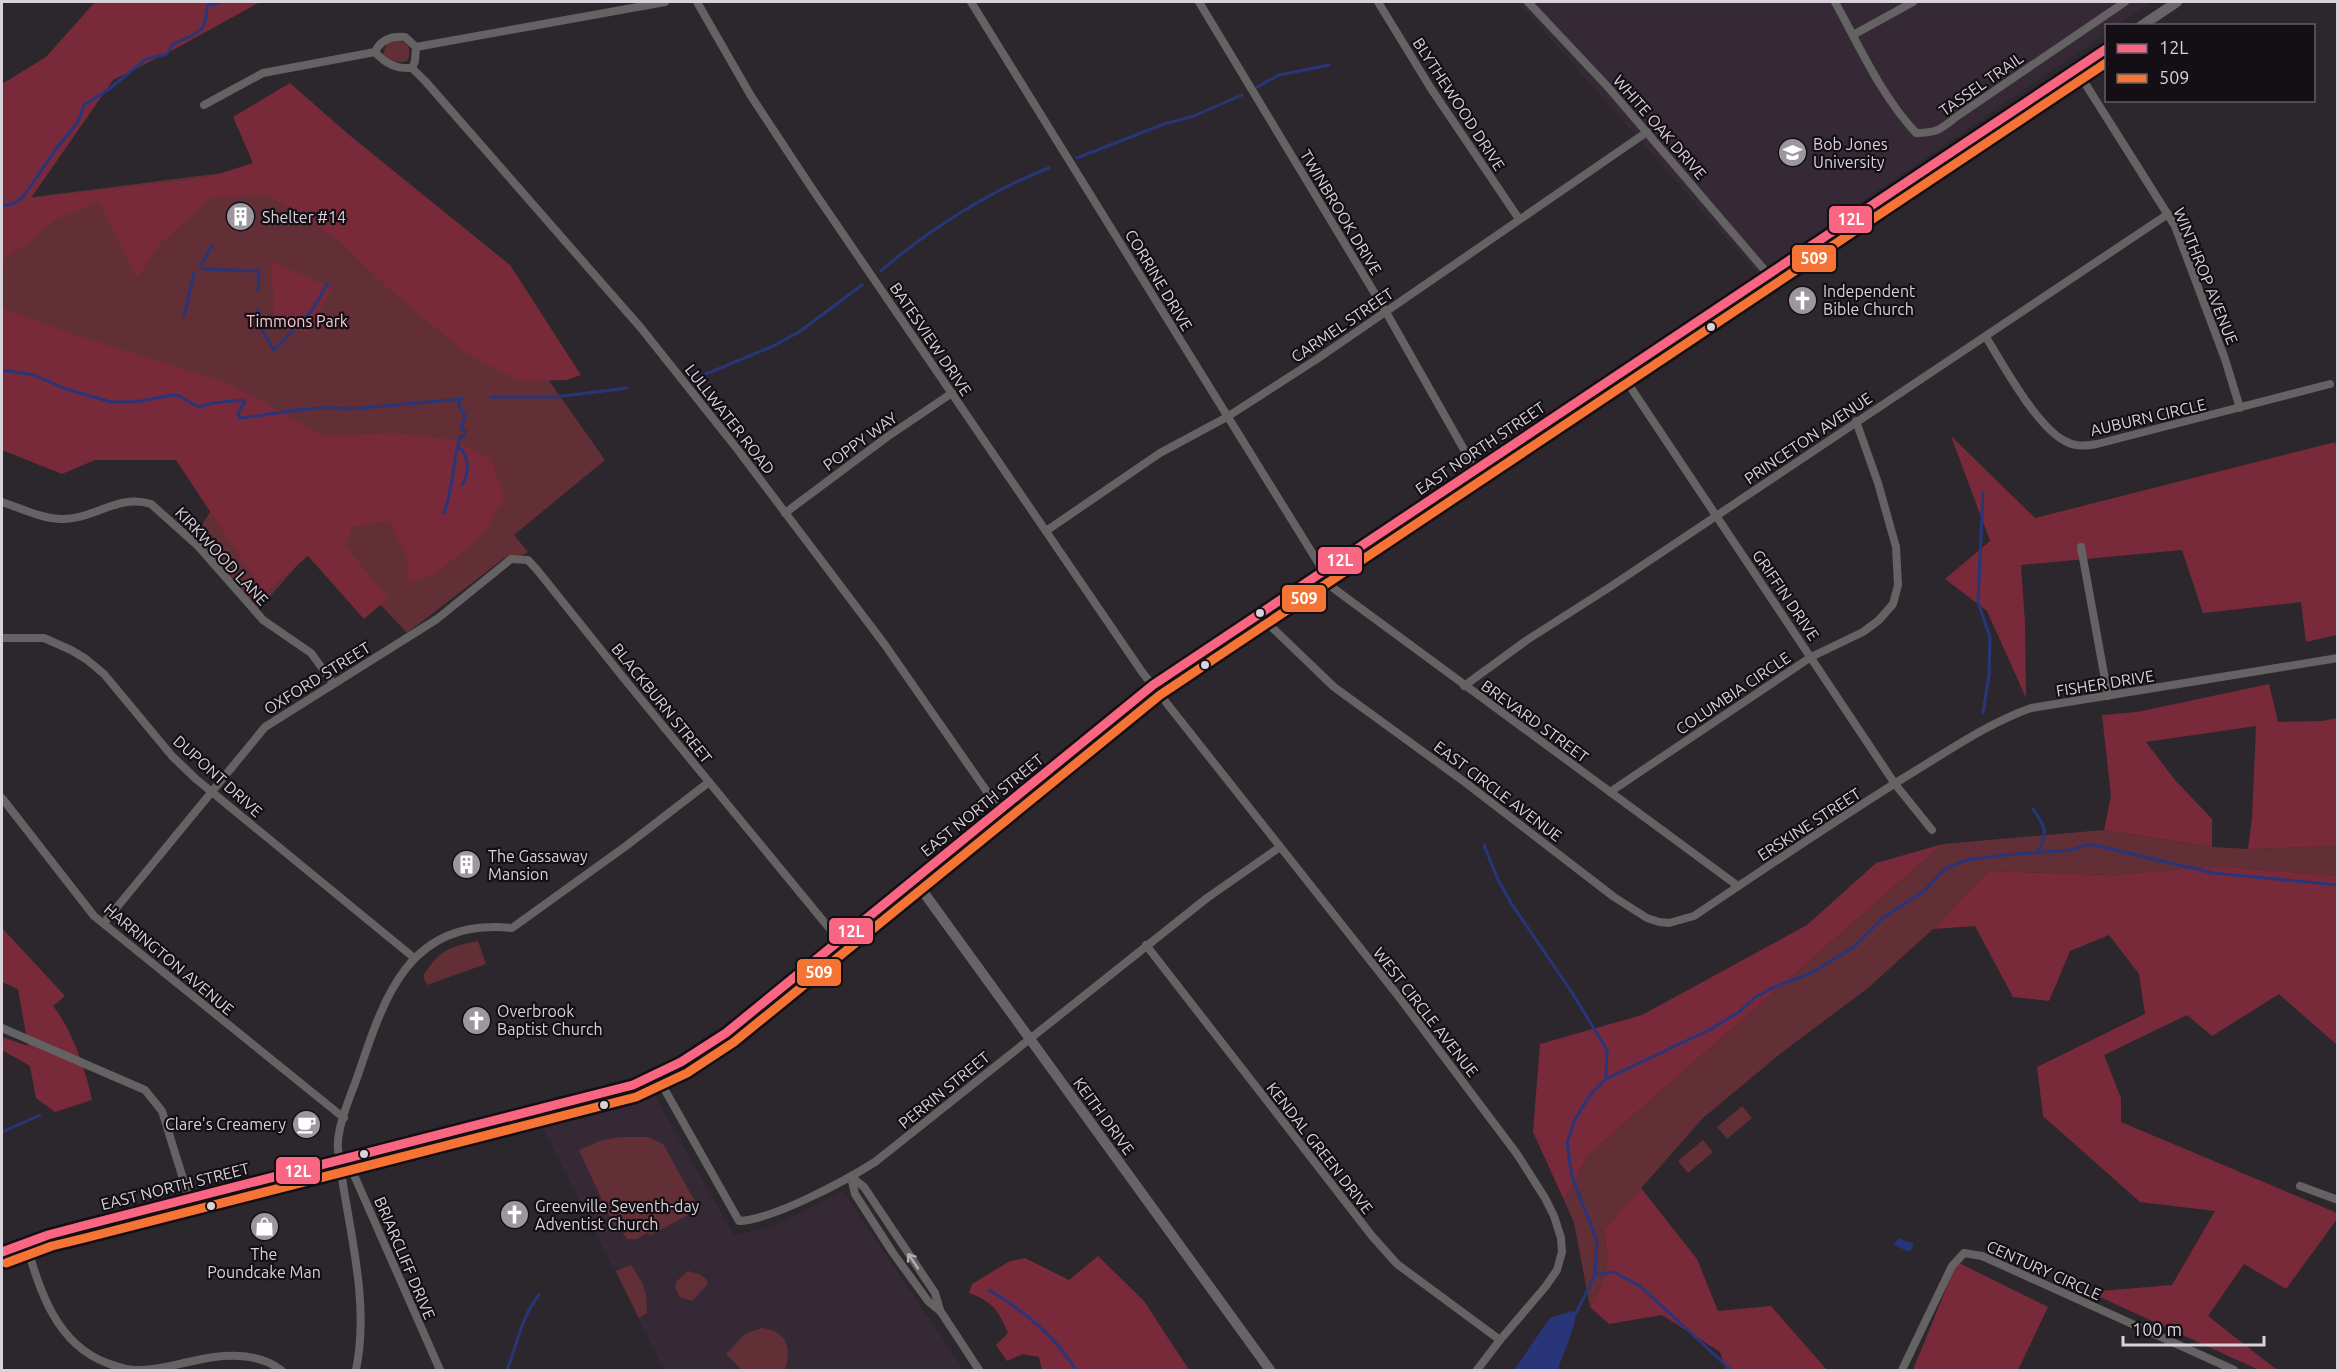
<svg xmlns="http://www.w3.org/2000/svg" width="2339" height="1372" viewBox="0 0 2339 1372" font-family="Ubuntu,sans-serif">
<rect width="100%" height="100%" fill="#2c272c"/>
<g fill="#352936">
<polygon points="1518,2 2152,2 2117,25 2106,26 2106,33 1758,274"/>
<polygon points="652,1091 734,1235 772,1227 843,1191 964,1370 664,1370 538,1118"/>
</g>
<g fill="#632f37">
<path d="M396,40C408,41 413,50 407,61C397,63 391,62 383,54L387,43Z"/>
<path d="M269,167L538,365L605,460L514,535L528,552C523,557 511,556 503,559L407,633L377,601L310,551L257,611L194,538L237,468L2,419V201Z"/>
<path d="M2104,830L2212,847L2248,849L2337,846V876L2218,866L2112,875L1988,871L1933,929L1868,988L1780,1054L1703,1118L1604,1230C1609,1267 1608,1275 1590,1307L1574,1223L1564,1200L1588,1155L1943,844Z"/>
<path d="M478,941L486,964L427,985L423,976C438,951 450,946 478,941Z"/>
<polygon points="1742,1106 1752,1118 1727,1139 1717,1127"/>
<polygon points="621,1137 647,1137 663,1144 699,1209 651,1235 648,1233 636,1239 627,1239 619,1226 614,1226 579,1150 602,1140"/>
<polygon points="1703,1140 1713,1152 1688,1173 1678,1161"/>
<path d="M631,1265C644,1285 647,1288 647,1313L639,1318L616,1271Z"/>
<polygon points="688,1271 699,1274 708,1281 707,1285 692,1301 680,1297 675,1288 677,1281"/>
<path d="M761,1328C787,1331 792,1348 785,1370H742L726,1354L745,1334Z"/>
</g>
<g fill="#792a3a">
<polygon points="95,2 260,2 173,50 113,80 31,198 206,178 253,163 233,117 290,83 348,134 510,265 581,375 567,380 520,381 465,353 386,286 337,239 267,195 211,198 159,245 137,278 99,202 56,219 23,247 2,260 2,84 46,57"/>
<polygon points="271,261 332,288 308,332 275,326"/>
<polygon points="2,308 69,333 228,383 324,436 395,433 454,440 490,458 505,497 483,534 435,575 407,582 408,558 389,521 352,527 345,546 389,598 364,619 308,556 264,593 176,460 95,460 62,474 2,450"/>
<polygon points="1951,436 2035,518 2335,442 2338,452 2337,635 2306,642 2301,602 2203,613 2182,550 2021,565 2025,623 2026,698 1987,611 1945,579 1990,541"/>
<polygon points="2269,684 2278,722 2322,721 2337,718 2337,846 2248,849 2252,818 2256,726 2146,742 2175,780 2212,819 2212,847 2104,830 2111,796 2102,715 2137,712"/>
<polygon points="1943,844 1588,1155 1564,1200 1533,1132 1540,1044 1642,1015 1807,925 1876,863"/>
<polygon points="2218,866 2337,876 2337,1045 2279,994 2212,1036 2187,1015 2104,1055 2121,1098 2121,1122 2337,1213 2337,1219 2286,1289 2244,1264 2208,1316 2277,1370 2259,1370 2089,1292 2172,1285 2215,1211 2140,1202 2043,1116 2037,1067 2145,1014 2139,974 2109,935 2070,951 2049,1001 2013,997 1975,926 1933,929 1988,871 2112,875"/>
<path d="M2,928L65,996L53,1006C72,1029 86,1071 92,1100L55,1112L36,1098L30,1066L2,1050V1037L28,1046L18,989L2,982Z"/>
<path d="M1641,1188L1697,1259L1718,1311L1771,1306L1827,1370H1726L1720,1352L1662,1315L1609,1324L1590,1307C1608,1275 1609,1267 1604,1230Z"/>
<path d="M1098,1256L1144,1301L1189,1370H1042L1039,1357L1023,1354L1007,1361L996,1345L1008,1333C998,1310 993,1302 969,1293L972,1284L1010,1261L1025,1258L1069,1280Z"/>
<polygon points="1957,1262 2048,1307 2018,1370 1913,1370"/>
</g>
<g fill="#283679">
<polygon points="1898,1238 1914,1244 1910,1252 1894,1245"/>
<path d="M1572,1311L1576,1313C1574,1333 1563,1351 1558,1370H1514L1550,1318Z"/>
</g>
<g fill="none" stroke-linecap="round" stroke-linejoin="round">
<g stroke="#283679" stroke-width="3">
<polyline points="1257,87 1279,75 1329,65"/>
<polyline points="1077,158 1164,124 1194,116 1242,95"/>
<path d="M2,206L15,203L23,197L56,149L78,122L84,105L109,89L146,59L167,54L174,43C181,41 199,33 203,27C207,20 205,10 209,3L214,5L220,2"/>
<polyline points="200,267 212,246"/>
<polyline points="204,269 257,271 259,276 258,291"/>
<path d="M881,271C925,232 993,189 1049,168"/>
<polyline points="258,309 261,328 274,350"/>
<polyline points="184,316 194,273"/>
<polyline points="274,350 313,309 328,283"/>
<path d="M2,370L34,375L63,388L111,402H135L173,395L179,396L199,407L214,403L242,400L245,402L238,413L240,418H243C279,413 314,405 351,409L462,399"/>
<polyline points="694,379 771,347 799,332 862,285"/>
<polyline points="491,397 555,397 627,388"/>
<path d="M458,446C469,455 470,473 462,485"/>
<polyline points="1983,493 1978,602 1990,637 1989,674 1983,713"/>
<path d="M444,513C453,487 453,462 460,437L464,436L465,431L461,428L465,416L459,407V400"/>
<path d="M2033,809C2046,828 2048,831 2038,853"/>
<polyline points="1484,845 1498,880 1511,903 1571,991 1607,1050 1606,1079"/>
<polyline points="2,1132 40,1115"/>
<polyline points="1595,1275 1614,1272 1640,1286 1731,1370"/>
<path d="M989,1290C1022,1309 1057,1338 1076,1370"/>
<polyline points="1576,1313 1595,1275 1597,1241 1572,1177 1567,1143 1575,1119 1590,1095 1606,1079 1711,1029 1739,1012 1754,998 1772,988 1811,973 1854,947 1884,917 1923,892 1946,868 1967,860 2005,855 2071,850 2089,844 2213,873 2338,885"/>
<path d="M507,1370C517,1345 521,1317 539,1295"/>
</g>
<g stroke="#646263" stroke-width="8">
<polyline points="697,2 751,96 813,190 1142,672 1399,997 1517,1154 1545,1198 1554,1216 1561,1238 1562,1252 1557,1270 1546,1286 1500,1340 1477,1370"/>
<polyline points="971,2 1324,572 1329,585 1738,886"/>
<polyline points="1199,2 1386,312 1475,469"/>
<polyline points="1378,2 1430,87 1519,219"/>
<polyline points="1528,2 1607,86 1768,274"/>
<path d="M1835,2C1860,47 1880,94 1916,133C1936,133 1940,130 1956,117L2125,2"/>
<polyline points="1853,35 1913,2"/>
<polyline points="416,47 415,61 412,68 426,82 641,328 738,450 885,645 999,809"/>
<path d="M375,52C386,64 396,69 412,68"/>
<polyline points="2076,69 2175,226 2225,359 2240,408"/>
<path d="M204,105L263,73L375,52C381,39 392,36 405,37L416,47L665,2"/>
<path d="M1986,337C2003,365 2037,427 2065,441C2075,447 2085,446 2097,444L2330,384"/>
<polyline points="1621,373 1895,784 1932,830"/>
<path d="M2,502C20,508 40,518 60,519C92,521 118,493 151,504L198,546L263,620L311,653L333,683"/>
<polyline points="785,513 887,437 952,393"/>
<polyline points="1046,531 1160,453 1227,417 1317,359 1647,132"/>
<polyline points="2081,547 2108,696"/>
<path d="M1259,615L1334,687L1466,783L1614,897L1647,918L1659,922L1669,923L1694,916C1767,867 1840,817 1915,771C1953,748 1989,723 2031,708L2338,658"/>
<polyline points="2,638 44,638 71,650 86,659 104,674 172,756 196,779 413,957"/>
<polyline points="1464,686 1527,640 1610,587 2168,214"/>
<polyline points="1610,792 1811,657 1863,632 1879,620 1893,604 1898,585 1896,547 1878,483 1856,421"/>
<polyline points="2,798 94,916 344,1118"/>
<polyline points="104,923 265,727 437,619 511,559 528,560 538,571 626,681 839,940"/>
<polyline points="1146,945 1372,1236 1397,1264 1500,1340"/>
<polyline points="2,1028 145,1090 162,1111 189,1198"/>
<path d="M657,1076L739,1221C772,1220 845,1181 875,1162L1207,898L1280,847"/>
<polyline points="341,1160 349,1166 354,1175 440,1370"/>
<polyline points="851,1177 855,1194 893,1253 928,1301 941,1312 979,1370"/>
<polyline points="851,1177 864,1187 935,1293 940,1310"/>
<polyline points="2300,1186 2338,1200"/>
<path d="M26,1243C40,1291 56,1344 107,1363C116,1366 125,1370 134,1370C154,1371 173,1365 193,1361C222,1354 256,1351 281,1370"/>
<path d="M356,1370C371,1297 346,1222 338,1149C336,1128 351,1095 358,1075C385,994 410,918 512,928L626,846L709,782"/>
<polyline points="1902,1370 1952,1266 1964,1253 1982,1256 2234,1370"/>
</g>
<g stroke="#686367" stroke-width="10">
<polyline points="2141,26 2177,2"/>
<polyline points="914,879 1270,1370"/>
<path d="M2,1252L48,1235L82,1226L633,1085C668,1072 696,1055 726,1033L1153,685L2106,49"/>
</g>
<defs>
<polyline id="bus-1" points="2,1252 48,1235 82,1226 633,1085 681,1062 726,1033 1153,685 2106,49"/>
<polyline id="bus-2" points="6,1263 52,1246 85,1238 636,1097 687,1073 734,1042 1160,695 2106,63"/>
</defs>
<use href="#bus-1" stroke="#130f14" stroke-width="14"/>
<use href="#bus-2" stroke="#130f14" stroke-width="14"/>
<use href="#bus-1" stroke="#fa6682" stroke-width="9"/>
<use href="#bus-2" stroke="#f57335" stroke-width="9"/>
</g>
<defs><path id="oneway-shaft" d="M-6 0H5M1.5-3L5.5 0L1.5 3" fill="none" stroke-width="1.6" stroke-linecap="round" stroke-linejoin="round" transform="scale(1.5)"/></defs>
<use stroke="#b0abb0" href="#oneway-shaft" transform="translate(913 1261) rotate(-124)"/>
<defs>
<symbol id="university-disc" viewBox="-11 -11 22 22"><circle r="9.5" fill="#9c969d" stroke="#130f14"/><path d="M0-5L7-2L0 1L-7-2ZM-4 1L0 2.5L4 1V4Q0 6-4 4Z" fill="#fff"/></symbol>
<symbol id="building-disc" viewBox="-11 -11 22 22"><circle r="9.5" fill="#9c969d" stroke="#130f14"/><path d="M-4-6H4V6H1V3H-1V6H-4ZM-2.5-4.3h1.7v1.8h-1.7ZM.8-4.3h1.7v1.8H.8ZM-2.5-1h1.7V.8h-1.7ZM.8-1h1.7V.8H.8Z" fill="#fff"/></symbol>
<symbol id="church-disc" viewBox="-11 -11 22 22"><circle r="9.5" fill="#9c969d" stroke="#130f14"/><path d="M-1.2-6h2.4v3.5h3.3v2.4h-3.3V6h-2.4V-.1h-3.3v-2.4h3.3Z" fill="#fff"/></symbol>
<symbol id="cafe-disc" viewBox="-11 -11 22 22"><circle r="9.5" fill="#9c969d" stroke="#130f14"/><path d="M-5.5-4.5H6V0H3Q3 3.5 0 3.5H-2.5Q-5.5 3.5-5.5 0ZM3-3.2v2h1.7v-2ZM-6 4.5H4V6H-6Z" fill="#fff"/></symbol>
<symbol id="shop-disc" viewBox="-11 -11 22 22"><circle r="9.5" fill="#9c969d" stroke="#130f14"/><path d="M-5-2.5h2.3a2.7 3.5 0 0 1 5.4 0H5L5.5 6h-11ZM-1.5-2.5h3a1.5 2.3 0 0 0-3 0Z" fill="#fff"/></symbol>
</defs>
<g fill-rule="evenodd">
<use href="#university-disc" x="1776" y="136" width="33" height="33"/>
<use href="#building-disc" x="224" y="200" width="33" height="33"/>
<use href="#church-disc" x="1786" y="284" width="33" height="33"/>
<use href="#building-disc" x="450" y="848" width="33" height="33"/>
<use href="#church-disc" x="460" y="1004" width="33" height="33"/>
<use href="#cafe-disc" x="290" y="1108" width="33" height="33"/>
<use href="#church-disc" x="498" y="1198" width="33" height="33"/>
<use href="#shop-disc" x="248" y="1210" width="33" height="33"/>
</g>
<g fill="#d9d2da" stroke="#130f14" stroke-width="2">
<circle cx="1711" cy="327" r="5"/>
<circle cx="1260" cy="613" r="5"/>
<circle cx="1205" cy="665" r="5"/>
<circle cx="604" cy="1105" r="5"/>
<circle cx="364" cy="1154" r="5"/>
<circle cx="211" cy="1206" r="5"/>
</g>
<g text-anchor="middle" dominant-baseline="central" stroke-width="4.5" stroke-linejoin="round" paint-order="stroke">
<g font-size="16" fill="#d9d2da" stroke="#130f14">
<text transform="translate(1981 84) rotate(-35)">TASSEL TRAIL</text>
<text transform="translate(1459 104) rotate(57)">BLYTHEWOOD DRIVE</text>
<text transform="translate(1660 127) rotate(49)">WHITE OAK DRIVE</text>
<text transform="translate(1341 212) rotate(59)">TWINBROOK DRIVE</text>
<text transform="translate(2206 276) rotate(68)">WINTHROP AVENUE</text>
<text transform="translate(1159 280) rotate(59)">CORRINE DRIVE</text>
<text transform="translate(1342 325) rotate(-34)">CARMEL STREET</text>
<text transform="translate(931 339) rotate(56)">BATESVIEW DRIVE</text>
<text transform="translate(2148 417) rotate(-13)">AUBURN CIRCLE</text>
<text transform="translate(730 419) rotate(52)">LULLWATER ROAD</text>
<text transform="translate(1808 438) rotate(-34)">PRINCETON AVENUE</text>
<text transform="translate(860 441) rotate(-36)">POPPY WAY</text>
<text transform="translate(1480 448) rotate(-34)">EAST NORTH STREET</text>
<text transform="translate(222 556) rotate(47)">KIRKWOOD LANE</text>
<text transform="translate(1786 595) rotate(56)">GRIFFIN DRIVE</text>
<text transform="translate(317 678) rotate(-32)">OXFORD STREET</text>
<text transform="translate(2105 683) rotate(-9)">FISHER DRIVE</text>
<text transform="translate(1733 693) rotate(-34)">COLUMBIA CIRCLE</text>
<text transform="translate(662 703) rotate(51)">BLACKBURN STREET</text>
<text transform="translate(1535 721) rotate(36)">BREVARD STREET</text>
<text transform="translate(218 776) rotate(42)">DUPONT DRIVE</text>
<text transform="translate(1498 791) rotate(37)">EAST CIRCLE AVENUE</text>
<text transform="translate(982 805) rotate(-39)">EAST NORTH STREET</text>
<text transform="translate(1809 824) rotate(-33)">ERSKINE STREET</text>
<text transform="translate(169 959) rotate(40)">HARRINGTON AVENUE</text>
<text transform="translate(1426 1012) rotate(52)">WEST CIRCLE AVENUE</text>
<text transform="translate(944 1090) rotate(-39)">PERRIN STREET</text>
<text transform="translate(1104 1116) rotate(54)">KEITH DRIVE</text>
<text transform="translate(1320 1148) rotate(52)">KENDAL GREEN DRIVE</text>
<text transform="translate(175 1186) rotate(-14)">EAST NORTH STREET</text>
<text transform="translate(405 1258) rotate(67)">BRIARCLIFF DRIVE</text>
<text transform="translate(2044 1270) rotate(24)">CENTURY CIRCLE</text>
</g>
<g font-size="16" fill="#d9d2da" stroke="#130f14" text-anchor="start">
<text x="1813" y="144">Bob Jones<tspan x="1813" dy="18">University</tspan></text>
<text x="262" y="217">Shelter #14</text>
<text x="1823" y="291">Independent<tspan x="1823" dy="18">Bible Church</tspan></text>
<text x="488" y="856">The Gassaway<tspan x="488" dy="18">Mansion</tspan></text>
<text x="497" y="1011">Overbrook<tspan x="497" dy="18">Baptist Church</tspan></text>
<text x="286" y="1124" text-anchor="end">Clare's Creamery</text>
<text x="535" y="1206">Greenville Seventh-day<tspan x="535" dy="18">Adventist Church</tspan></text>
<text x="264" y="1254" text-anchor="middle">The<tspan x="264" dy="18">Poundcake Man</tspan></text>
</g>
<g font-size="16" fill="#fdc7cc" stroke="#130f14">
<text x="297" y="321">Timmons Park</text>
</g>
</g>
<g stroke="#130f14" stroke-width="2">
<rect x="1828" y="205" width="45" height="29" rx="6" fill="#fa6682"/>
<rect x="1791" y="244" width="46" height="29" rx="6" fill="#f57335"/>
<rect x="1317" y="546" width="46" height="29" rx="6" fill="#fa6682"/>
<rect x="1281" y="584" width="46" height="29" rx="6" fill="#f57335"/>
<rect x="828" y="917" width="46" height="28" rx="6" fill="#fa6682"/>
<rect x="796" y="958" width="46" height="29" rx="6" fill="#f57335"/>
<rect x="275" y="1156" width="46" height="29" rx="6" fill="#fa6682"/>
</g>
<g font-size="16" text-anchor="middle" font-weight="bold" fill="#fff">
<text x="1851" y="225">12L</text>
<text x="1814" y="264">509</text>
<text x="1340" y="566">12L</text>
<text x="1304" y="604">509</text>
<text x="851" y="937">12L</text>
<text x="819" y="978">509</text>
<text x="298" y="1177">12L</text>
</g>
<rect width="2339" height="1372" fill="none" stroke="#d9d2da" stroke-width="6"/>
<rect x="2105" y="24" width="210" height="78" fill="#130f14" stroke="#625d63" stroke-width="1.5"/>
<rect x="2117" y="44" width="30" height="9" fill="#fa6682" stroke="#625d63" stroke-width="1.5"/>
<text x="2159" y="54" font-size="18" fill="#d9d2da">12L</text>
<rect x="2117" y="74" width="30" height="9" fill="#f57335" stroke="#625d63" stroke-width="1.5"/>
<text x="2159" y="84" font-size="18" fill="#d9d2da">509</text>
<path d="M2123 1336v9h141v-9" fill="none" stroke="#d9d2da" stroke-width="3"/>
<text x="2132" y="1336" font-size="18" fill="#d9d2da" stroke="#130f14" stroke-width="4.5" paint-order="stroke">100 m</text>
</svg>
